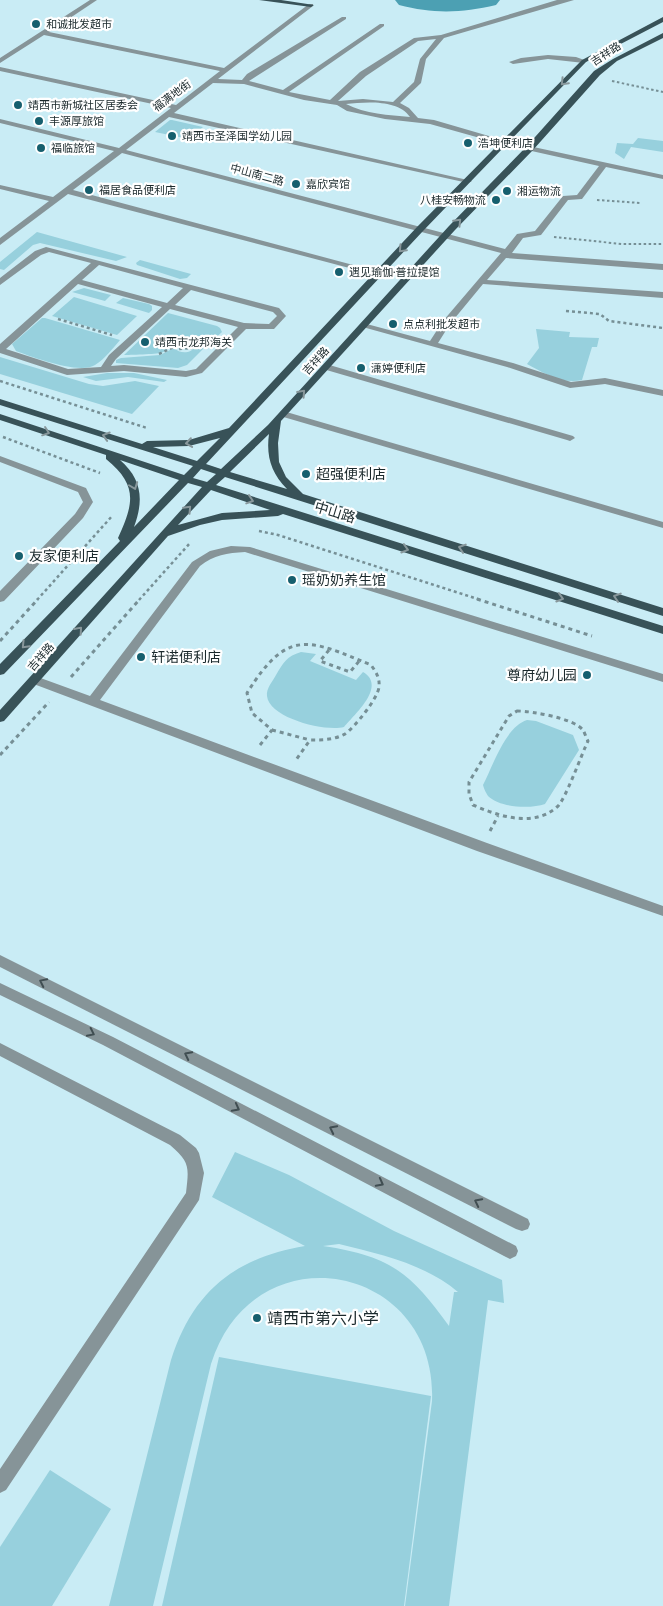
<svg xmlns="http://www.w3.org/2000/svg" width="663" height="1606" viewBox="0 0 663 1606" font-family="'Work Sans','Noto Sans SC',sans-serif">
<rect width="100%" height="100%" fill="#c9ecf5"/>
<g fill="#97d0dd" fill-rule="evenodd">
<polygon points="170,120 172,120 203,127 189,139 155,132"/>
<polygon points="638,138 663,141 663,152 631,147 624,159 615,153 617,143 633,144"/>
<polygon points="37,232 127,257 116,261 40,243 33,245 4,270 0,269 0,262"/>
<polygon points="140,260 191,274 187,278 180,279 137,265 136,263"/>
<polygon points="84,288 111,295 105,301 72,292"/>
<polygon points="74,297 137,316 117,335 52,316"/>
<polygon points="123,298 149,304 152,306 152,310 149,313 116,303"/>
<path d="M168,313L217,326L220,328L222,332L209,344L196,345C183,330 172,350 161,353C157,354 128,355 124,355Z"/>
<path d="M42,318H45L120,340C113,348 105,359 95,365C80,375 32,357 16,351L12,344Z"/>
<path d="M536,329L570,332L569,337L599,338L597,347H592L582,380C563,385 542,372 527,364L539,348Z"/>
<path d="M196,346H206L187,365L178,368L116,363V360L121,358L160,355L174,348C180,354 191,354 196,346Z"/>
<polygon points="0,357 89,384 103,386 135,381 159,386 132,414 0,374"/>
<polygon points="107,373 134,373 167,380 164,382 128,377 96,381 83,377"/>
<path d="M301,652L316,654L310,661L356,680L363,672C387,686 355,714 344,727C325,732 269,718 267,696C266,688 273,681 276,675C283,663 287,656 301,652Z"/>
<path d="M527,720L536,721L573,735L579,750L545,804C531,809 500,808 488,796C486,793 484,789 483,785C493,766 505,727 527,720Z"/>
<path d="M235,1152L289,1175L394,1231L502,1280L504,1303L488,1300L449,1606H405L432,1401C438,1263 254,1228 211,1364L153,1606H109L171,1360C193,1291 235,1258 305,1246L212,1197ZM339,1244C380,1254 425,1264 458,1292H454L449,1326C410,1272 390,1256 323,1246Z"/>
<polygon points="219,1357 431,1396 404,1606 162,1606"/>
<polygon points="50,1470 111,1509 52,1606 0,1606 0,1547"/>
</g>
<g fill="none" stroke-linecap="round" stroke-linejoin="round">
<path fill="#4ca0b3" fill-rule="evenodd" d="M395,0H500L496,5C462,13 433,14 399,5Z"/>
<g stroke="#768f95" stroke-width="2" stroke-dasharray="2.5 2.5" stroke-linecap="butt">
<polyline points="612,81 663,92"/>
<polyline points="597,200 641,203"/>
<polyline points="554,237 622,244 663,244"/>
</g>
<g stroke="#768f95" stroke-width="2.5" stroke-dasharray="3 3" stroke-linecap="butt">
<polyline points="566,311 600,314 609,321 663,328"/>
<polyline points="58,319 112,335"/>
<polygon points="182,342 191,343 192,348 178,349 177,345"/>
<polyline points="159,354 176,346"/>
<polyline points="0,381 147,428"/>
<polyline points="3,437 100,473"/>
<polyline points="259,531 278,535 481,600"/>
<polyline points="37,600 113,515"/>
<polyline points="139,600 190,543"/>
</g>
<g stroke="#768f95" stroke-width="3" stroke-dasharray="4 4" stroke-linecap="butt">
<polyline points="477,599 592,636"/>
<polyline points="0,641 38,599"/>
<polyline points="329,650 320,661 350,672 360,660"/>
<polyline points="71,677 140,599"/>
<path d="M517,711C531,711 573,718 583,730C585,733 586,738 588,741C582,753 565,801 557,807C533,828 498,816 473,805L469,794V782L509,716Z"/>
<polyline points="272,730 310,740"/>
<path d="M260,745L272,730L252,713L247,693C287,629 307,638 371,665C376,672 380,678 379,687C378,698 355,727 345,734C334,740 322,740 310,740L296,760"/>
<polyline points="0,755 49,702"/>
<polyline points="490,831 498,816"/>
</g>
<g fill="#869498" fill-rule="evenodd">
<path d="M90,0H97L49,32L224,68L309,4H313V6L218,79L242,80L247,74L342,17H346V19L249,81L283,90L380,24H384V26L289,92L330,100L360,72L414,38L441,35L557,0H574L444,38L426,59L421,83L400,103L409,108L418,118L434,120L506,141L663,175V179L606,167L582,199L568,200L541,235L523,238L512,253L663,264V270L506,258L487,280L663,292V298L483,284L450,324L438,343L513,363L571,382L605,378L663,390V396L605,384L570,388L507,367L359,326L363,323L430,341L443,321L501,253L122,153L73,190L383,273L376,275L68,194L0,245V238L49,201L0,189V185L53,197L114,151L0,123V119L119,148L171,108L0,71V67L176,105L220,71L44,35L0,63V58ZM436,39L420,59L414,82L393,102L363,99L338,101L366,76L418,41ZM213,83L244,84L304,100L337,105L347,111L385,119L430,124L505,145L599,166L577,195L563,196L535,231L517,234L505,249L126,150L169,117L468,183L472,181L174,113ZM346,104C365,102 398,99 410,117C389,115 365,114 346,104Z"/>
<polygon points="548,55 576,57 587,61 584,63 548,59 513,64 509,62 521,58"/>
<path d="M46,247L279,308L286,316L274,329H246L202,373L186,377L124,371L67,375L0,353V344L91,263L49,252L41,255L0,285V278L35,251ZM99,265L183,288L167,303L82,280ZM78,284L162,307L109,355L101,367L68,369L6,349ZM191,290L273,312L277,316L269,324L244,323L175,305ZM170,309L238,327L196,369L186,371L124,365L111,366L116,359Z"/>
<polygon points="326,364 573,436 575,438 570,441 567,440 323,369 321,367"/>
<polygon points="283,411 663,522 663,528 280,416 280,412"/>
<polygon points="0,456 86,488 93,502 83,518 4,601 0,602 0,591 75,514 83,502 78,492 0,462"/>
<path d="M231,546L250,547L663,674V682L245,552C227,553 214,555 200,566L100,700L487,843L663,906V916L477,851L31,683L29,680L35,676L90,696L192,562L210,551Z"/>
<polygon points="0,955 528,1219 530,1224 528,1229 522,1231 516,1229 0,967"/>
<polygon points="0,983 113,1037 516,1246 518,1251 516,1256 510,1259 504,1256 103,1045 0,995"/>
<path d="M0,1043L180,1135L196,1148L199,1153L204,1173L199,1200L6,1490L0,1493V1469L186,1193C189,1167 190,1162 170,1145L0,1056Z"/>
</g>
<g fill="#385258" fill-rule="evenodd">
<polygon points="259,0 281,0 314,5 311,7"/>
<path d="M663,17V22L586,62L423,231L206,464L221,469L268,425L449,226L527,146L594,71L613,59L663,33V38L617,61L600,75L533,150L455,230L281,421L278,443L279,462L286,477L303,494L663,608V616L225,477L216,485L663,626V634L283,514L278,516L222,520L200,525L168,536L4,721L0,722V710L202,487L188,483L4,674L0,675V664L120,541L118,538C134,503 138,485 106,459V455L0,420V414L184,475L193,466L0,405V399L142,444L147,441L189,440L229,428L417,227L582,60ZM269,434C266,456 271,473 287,489L230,472ZM220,438L197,461L153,447L189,446ZM120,460L179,480L134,527C144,500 142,479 120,460ZM201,469L216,474L207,482L193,478ZM211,490L270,510L222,513L178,525Z"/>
</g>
</g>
<defs><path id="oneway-chevron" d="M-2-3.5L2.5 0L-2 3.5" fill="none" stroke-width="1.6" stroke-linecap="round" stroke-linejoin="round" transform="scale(1.25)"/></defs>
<g stroke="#88979b">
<use href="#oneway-chevron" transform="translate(564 82) rotate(134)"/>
<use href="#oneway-chevron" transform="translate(458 222) rotate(-46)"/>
<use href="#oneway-chevron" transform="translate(402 249) rotate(133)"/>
<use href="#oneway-chevron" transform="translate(302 393) rotate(-48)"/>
<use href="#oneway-chevron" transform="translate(46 432) rotate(19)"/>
<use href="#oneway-chevron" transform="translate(106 436) rotate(-163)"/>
<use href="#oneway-chevron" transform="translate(189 443) rotate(172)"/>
<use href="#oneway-chevron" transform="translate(134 486) rotate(69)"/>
<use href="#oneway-chevron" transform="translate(250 500) rotate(18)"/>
<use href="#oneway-chevron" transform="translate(188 509) rotate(-47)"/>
<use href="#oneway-chevron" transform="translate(462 548) rotate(-162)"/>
<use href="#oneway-chevron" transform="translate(405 549) rotate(17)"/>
<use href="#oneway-chevron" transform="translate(617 597) rotate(-162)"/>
<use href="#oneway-chevron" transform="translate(560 598) rotate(17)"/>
<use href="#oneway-chevron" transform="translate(79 630) rotate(-49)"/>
<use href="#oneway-chevron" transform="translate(25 645) rotate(134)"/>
</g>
<g stroke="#404e52">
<use href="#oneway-chevron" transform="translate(43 982) rotate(-154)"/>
<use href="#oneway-chevron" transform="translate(91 1033) rotate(26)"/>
<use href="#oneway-chevron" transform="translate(188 1055) rotate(-153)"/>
<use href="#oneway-chevron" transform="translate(236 1108) rotate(28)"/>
<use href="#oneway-chevron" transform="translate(333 1129) rotate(-153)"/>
<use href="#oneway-chevron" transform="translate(380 1183) rotate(28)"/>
<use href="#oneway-chevron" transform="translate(478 1202) rotate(-153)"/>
</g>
<g fill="#165f6e" stroke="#fff" stroke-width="2">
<circle cx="36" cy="24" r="5"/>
<circle cx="18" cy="105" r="5"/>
<circle cx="39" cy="121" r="5"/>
<circle cx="172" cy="136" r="5"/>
<circle cx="468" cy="143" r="5"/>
<circle cx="41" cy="148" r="5"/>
<circle cx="296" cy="184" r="5"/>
<circle cx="89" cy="190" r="5"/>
<circle cx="507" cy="191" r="5"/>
<circle cx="496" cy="200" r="5"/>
<circle cx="339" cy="272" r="5"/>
<circle cx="393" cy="324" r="5"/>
<circle cx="145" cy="342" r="5"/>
<circle cx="361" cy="368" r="5"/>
<circle cx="306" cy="474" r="5"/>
<circle cx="19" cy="556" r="5"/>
<circle cx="292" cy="580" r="5"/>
<circle cx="141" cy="657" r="5"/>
<circle cx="587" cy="675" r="5"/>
<circle cx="257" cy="1318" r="5"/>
</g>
<g text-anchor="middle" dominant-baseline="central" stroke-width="4.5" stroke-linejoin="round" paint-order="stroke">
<g font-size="11" fill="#1b292c" stroke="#fff" text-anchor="start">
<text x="46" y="24">和诚批发超市</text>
<text x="28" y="105">靖西市新城社区居委会</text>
<text x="49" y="121">丰源厚旅馆</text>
<text x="182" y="136">靖西市圣泽国学幼儿园</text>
<text x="478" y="143">浩坤便利店</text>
<text x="51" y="148">福临旅馆</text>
<text x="306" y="184">嘉欣宾馆</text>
<text x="99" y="190">福居食品便利店</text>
<text x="517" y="191">湘运物流</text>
<text x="486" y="200" text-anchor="end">八桂安畅物流</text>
<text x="349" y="272">遇见瑜伽·普拉提馆</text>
<text x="403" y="324">点点利批发超市</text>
<text x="155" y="342">靖西市龙邦海关</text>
<text x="371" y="368">潇婷便利店</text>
</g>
<g font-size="11" fill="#1b292c" stroke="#fff">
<text transform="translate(606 54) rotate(-33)">吉祥路</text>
<text transform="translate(172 96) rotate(-37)">福满地街</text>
<text transform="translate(257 175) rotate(15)">中山南二路</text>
<text transform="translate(316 361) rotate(-48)">吉祥路</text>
<text transform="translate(41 657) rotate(-49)">吉祥路</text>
</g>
<g font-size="14" fill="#1b292c" stroke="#fff" text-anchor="start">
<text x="316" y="474">超强便利店</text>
<text x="29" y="556">友家便利店</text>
<text x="302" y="580">瑶奶奶养生馆</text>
<text x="151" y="657">轩诺便利店</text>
<text x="577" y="675" text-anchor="end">尊府幼儿园</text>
</g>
<g font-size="14" fill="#1b292c" stroke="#fff">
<text transform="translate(335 512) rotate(17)">中山路</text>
</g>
<g font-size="16" fill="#1b292c" stroke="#fff" text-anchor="start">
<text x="267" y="1318">靖西市第六小学</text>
</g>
</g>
</svg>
